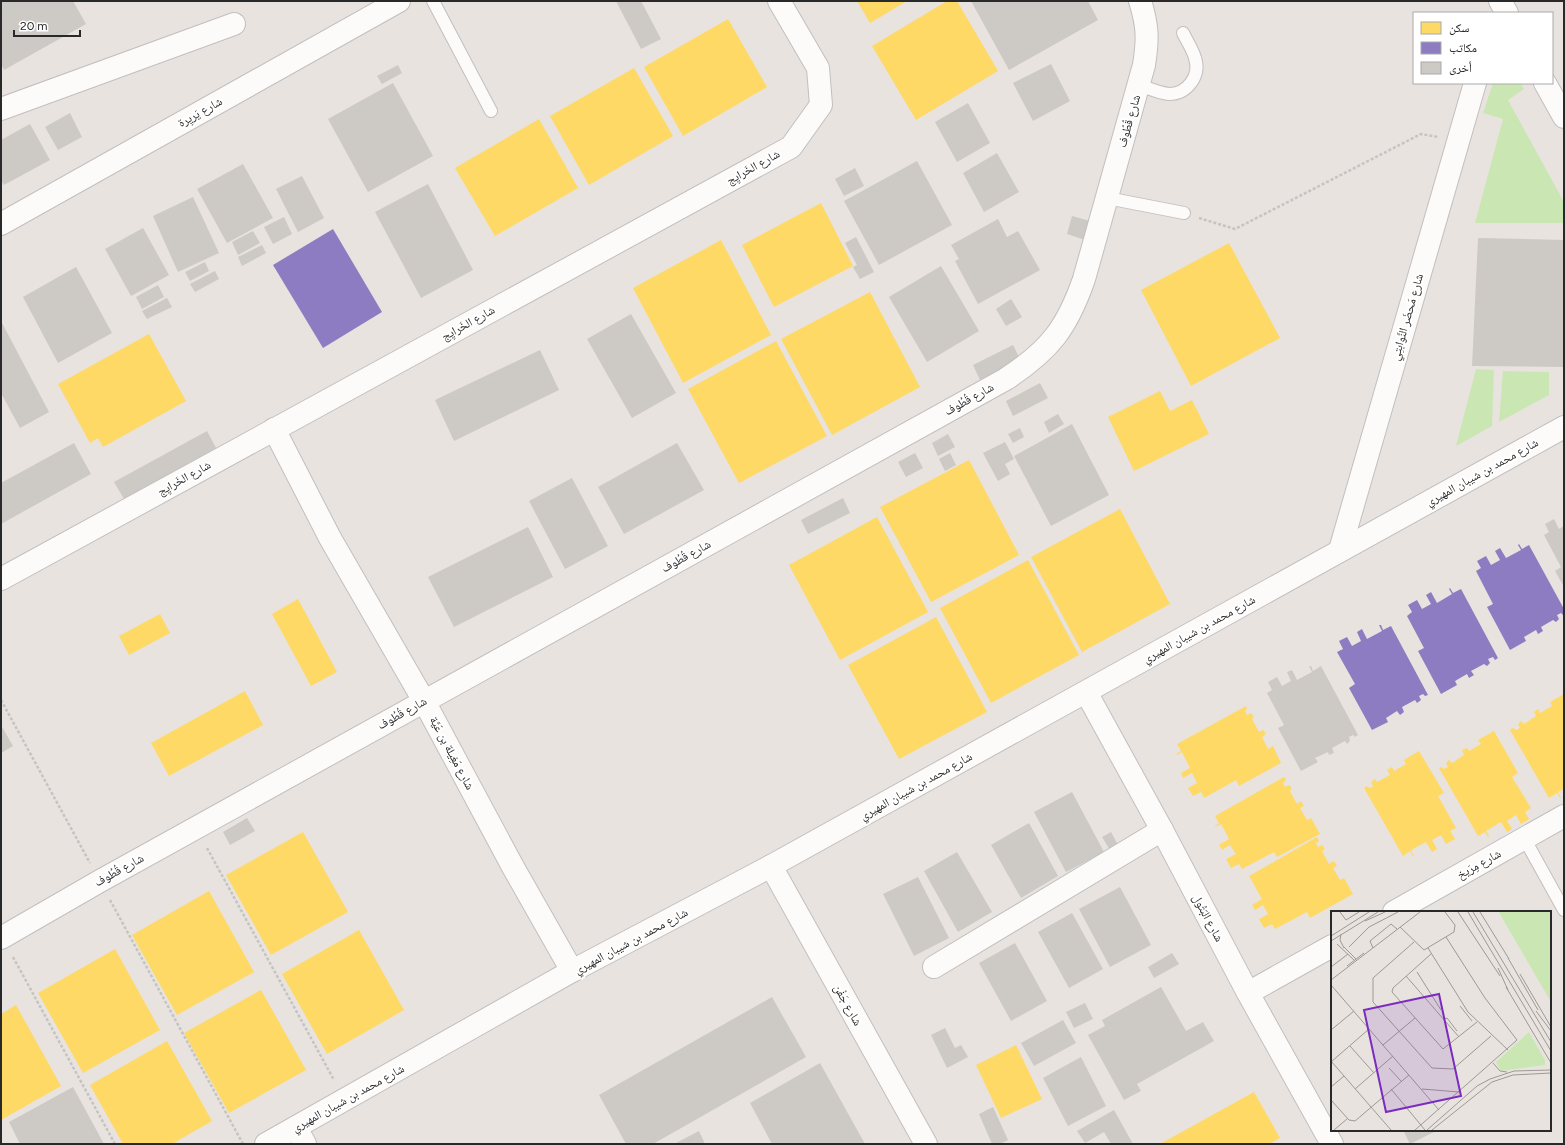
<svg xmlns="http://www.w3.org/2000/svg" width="1565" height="1145" viewBox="0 0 1565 1145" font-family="Figtree,'Noto Naskh Arabic',sans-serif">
<rect width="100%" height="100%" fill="#e8e3de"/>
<g fill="#cae7b3">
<polygon points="1493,83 1520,83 1524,89 1508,100 1564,202 1564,223 1475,223 1503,119 1483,113"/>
<polygon points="1476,369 1494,370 1492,426 1456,446"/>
<polygon points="1503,371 1549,372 1549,395 1499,422"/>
</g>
<g fill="#ffd966">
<polygon points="857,1 907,1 870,23"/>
<polygon points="947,1 957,1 998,71 916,120 872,46"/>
<polygon points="728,19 767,87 683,136 644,67"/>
<polygon points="634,68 673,136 589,185 550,116"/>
<polygon points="539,119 578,188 495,236 455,168"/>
<polygon points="821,203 853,266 774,307 742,245"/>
<polygon points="721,240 771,335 683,383 633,288"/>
<polygon points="1229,243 1280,338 1191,386 1141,290"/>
<polygon points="870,292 920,387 832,435 781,339"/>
<polygon points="149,334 186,401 103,447 98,438 90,443 58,384"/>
<polygon points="776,341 827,436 739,483 688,389"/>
<polygon points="1160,391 1170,411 1192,400 1209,434 1134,471 1108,417"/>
<polygon points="969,460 1019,555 931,602 880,507"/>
<polygon points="1120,509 1170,604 1082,652 1031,557"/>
<polygon points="877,517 928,612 840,660 789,565"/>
<polygon points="1028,560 1079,655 991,703 940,608"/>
<polygon points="298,599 337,672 311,686 272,614"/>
<polygon points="160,614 170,633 129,655 119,636"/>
<polygon points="936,617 987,712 899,759 848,665"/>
<polygon points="245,691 263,725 169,776 151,743"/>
<polygon points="1564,694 1564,789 1558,792 1561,798 1560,798 1557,793 1549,798 1510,730 1513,728 1516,730 1520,728 1518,724 1521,721 1524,724 1536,716 1534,712 1538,709 1540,713 1552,706 1550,702"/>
<polygon points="1246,706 1247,709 1245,711 1247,715 1251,713 1254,717 1252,719 1259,732 1263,730 1266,734 1262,737 1268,749 1273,746 1281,763 1239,786 1236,780 1204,798 1201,792 1193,796 1188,788 1197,783 1192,773 1183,778 1181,773 1190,768 1182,752 1177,755 1176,754 1181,751 1177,744"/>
<polygon points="1494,731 1518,773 1512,777 1531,808 1525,812 1529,819 1521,824 1516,815 1507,821 1512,829 1507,832 1501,822 1486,831 1489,836 1488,837 1485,832 1478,836 1439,768 1441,767 1444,769 1448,767 1446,763 1449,760 1452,763 1464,755 1462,750 1467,748 1469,751 1481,744 1478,740"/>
<polygon points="1419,751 1444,793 1438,796 1456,828 1450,831 1455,839 1446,844 1441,835 1432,840 1437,849 1432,852 1426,842 1411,850 1414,856 1413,856 1410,851 1403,856 1364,788 1367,786 1369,788 1373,787 1371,782 1375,779 1377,782 1390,775 1387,770 1392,767 1394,771 1406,764 1404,760"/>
<polygon points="1284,777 1286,780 1283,783 1285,787 1289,785 1292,788 1290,791 1297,804 1301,801 1304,806 1300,808 1307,820 1311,818 1320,834 1277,857 1274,852 1242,869 1239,864 1231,868 1226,859 1236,854 1230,845 1222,850 1219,845 1229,839 1221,824 1215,827 1215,826 1219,823 1215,816"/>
<polygon points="303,832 348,912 271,955 226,875"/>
<polygon points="1317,837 1319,841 1316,843 1318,847 1322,845 1325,849 1322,851 1329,864 1334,861 1337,866 1333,868 1340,880 1344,878 1353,894 1310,918 1307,912 1275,929 1272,924 1264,928 1259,919 1268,914 1263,905 1255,910 1252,905 1262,899 1249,876"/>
<polygon points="209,891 254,972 177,1015 132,935"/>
<polygon points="359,930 404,1010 327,1054 282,974"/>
<polygon points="115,949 160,1030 83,1073 38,993"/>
<polygon points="261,990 306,1070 229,1113 184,1033"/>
<polygon points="16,1005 61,1086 1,1120 1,1014"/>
<polygon points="167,1041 212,1121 172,1144 123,1144 90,1085"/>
<polygon points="1016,1045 1042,1099 1001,1118 976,1065"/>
<polygon points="1254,1092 1280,1138 1269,1144 1160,1144"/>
</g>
<g fill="#8e7cc3">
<polygon points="333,229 382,312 323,348 273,265"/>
<polygon points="1519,544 1522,549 1529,545 1564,609 1564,616 1561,613 1557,615 1559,619 1556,622 1553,620 1541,627 1543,631 1538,634 1536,630 1524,637 1526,641 1510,650 1487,607 1493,604 1476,571 1481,568 1477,561 1486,556 1491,565 1500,560 1495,551 1500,548 1506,558 1521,550 1518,545"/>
<polygon points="1450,588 1453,593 1461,589 1498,658 1495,660 1493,657 1488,659 1490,663 1487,666 1484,664 1471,671 1474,675 1469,678 1467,674 1455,681 1457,685 1441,694 1418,651 1424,648 1407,616 1412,612 1408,605 1417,600 1422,609 1431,604 1426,595 1431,592 1437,603 1452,594 1449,589"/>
<polygon points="1379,625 1381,625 1383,630 1391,626 1428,695 1425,696 1423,694 1419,696 1421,700 1417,703 1415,700 1402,707 1404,712 1400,715 1397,711 1386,718 1388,722 1372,730 1349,688 1355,684 1337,652 1343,649 1339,641 1347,637 1352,646 1361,641 1357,632 1362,629 1367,639 1382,631"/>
</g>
<g fill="#cdc9c5">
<polygon points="1,1 73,1 86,24 4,70 1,64"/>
<polygon points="616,1 641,1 661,39 641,49"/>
<polygon points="971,1 1088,1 1098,20 1009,70"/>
<polygon points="1051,64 1070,101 1033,121 1013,83"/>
<polygon points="398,65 402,73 382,84 377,76"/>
<polygon points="393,83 433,156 368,192 328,119"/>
<polygon points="968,103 990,143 957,162 935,122"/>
<polygon points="70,113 82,137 58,150 45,127"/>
<polygon points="30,124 50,160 4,185 1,180 1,140"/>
<polygon points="997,153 1019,192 984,212 963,173"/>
<polygon points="917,161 952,225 879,265 844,201"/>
<polygon points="243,164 273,218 227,243 197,189"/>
<polygon points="855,168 864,186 844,196 835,179"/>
<polygon points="302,176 324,218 298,232 276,189"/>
<polygon points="428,184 473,270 421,298 375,212"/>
<polygon points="193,197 219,253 178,272 153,216"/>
<polygon points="1072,216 1090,221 1085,240 1067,234"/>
<polygon points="284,217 292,234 273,244 264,227"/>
<polygon points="998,219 1007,237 1018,231 1040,270 978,304 955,261 959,259 951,245"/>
<polygon points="143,228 169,275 131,296 105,249"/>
<polygon points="253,231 260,243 238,255 232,242"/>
<polygon points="856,237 874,272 860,279 853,267 857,265 845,243"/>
<polygon points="1478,238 1564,240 1564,367 1472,366"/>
<polygon points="262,245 266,253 242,266 238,257"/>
<polygon points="205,262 209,271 190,281 185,272"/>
<polygon points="941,266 979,331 927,362 889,297"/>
<polygon points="76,267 112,333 58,363 23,297"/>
<polygon points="215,271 219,279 195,292 190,284"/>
<polygon points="158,285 164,297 142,309 136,297"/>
<polygon points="167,298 172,307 147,319 142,311"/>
<polygon points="1011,299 1022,317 1006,326 996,309"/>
<polygon points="631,314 676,393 632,418 587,339"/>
<polygon points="1,321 49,412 20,428 1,393"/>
<polygon points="1013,345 1020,359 980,380 973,365"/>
<polygon points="540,350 559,390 454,441 435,400"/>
<polygon points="1040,383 1048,398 1013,416 1006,401"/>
<polygon points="1058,414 1064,424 1049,433 1044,422"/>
<polygon points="1072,424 1109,495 1051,526 1014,456"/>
<polygon points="1020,428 1024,437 1013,443 1008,434"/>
<polygon points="207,431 216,448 124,499 114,482"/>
<polygon points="948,434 955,447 938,456 932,443"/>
<polygon points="1005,442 1014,459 1005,464 1010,474 998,481 983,453"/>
<polygon points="74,443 91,474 1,524 1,483"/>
<polygon points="677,443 704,490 624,534 598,487"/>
<polygon points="915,453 923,468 906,477 898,462"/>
<polygon points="950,453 956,465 945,471 939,459"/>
<polygon points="572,478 608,546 565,569 529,501"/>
<polygon points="843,498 850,513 808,534 801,520"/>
<polygon points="1554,519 1559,529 1564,526 1564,587 1555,571 1561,567 1544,535 1549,532 1545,524"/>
<polygon points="528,527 553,577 454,627 428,577"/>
<polygon points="1309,666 1311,666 1313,671 1321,666 1358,735 1355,737 1353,735 1349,737 1350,741 1347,744 1345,741 1332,748 1334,753 1329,755 1328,752 1315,758 1318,762 1301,771 1278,728 1284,725 1267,693 1272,690 1268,682 1277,677 1282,686 1291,681 1287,672 1292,670 1297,680 1312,672"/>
<polygon points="1,725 13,746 1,753"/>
<polygon points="1072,792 1104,852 1066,872 1034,812"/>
<polygon points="247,818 255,831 230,845 223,832"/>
<polygon points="1029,823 1058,876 1021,898 991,845"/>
<polygon points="1111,832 1118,845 1110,850 1102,837"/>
<polygon points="957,852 992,912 958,932 924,871"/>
<polygon points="918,877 949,938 914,956 883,894"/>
<polygon points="1120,887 1151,945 1110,967 1079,909"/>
<polygon points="1072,913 1103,969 1069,988 1038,932"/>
<polygon points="1015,943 1047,1001 1011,1021 979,963"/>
<polygon points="1172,953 1179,964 1154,978 1148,967"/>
<polygon points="1161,987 1186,1031 1203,1022 1214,1041 1137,1084 1141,1091 1124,1100 1088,1035 1105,1026 1102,1020"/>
<polygon points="772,997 806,1057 653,1144 626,1144 599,1095"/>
<polygon points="1085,1003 1093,1019 1074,1028 1066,1012"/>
<polygon points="1063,1020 1076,1043 1034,1066 1021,1043"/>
<polygon points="945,1028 955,1048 961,1045 968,1057 947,1068 931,1035"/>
<polygon points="1081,1057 1106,1106 1068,1126 1043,1078"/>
<polygon points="820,1063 865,1144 772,1144 750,1103"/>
<polygon points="73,1087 104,1144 20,1144 9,1122"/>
<polygon points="993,1107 1008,1140 1000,1144 992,1144 979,1114"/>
<polygon points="1114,1110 1133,1144 1111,1144 1104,1132 1085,1143 1077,1131"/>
<polygon points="1403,1130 1433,1130 1434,1132 1410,1144"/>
<polygon points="699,1131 705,1144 674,1144"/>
</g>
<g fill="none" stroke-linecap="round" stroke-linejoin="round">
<defs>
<g id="lane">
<polyline points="433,1 491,111"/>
<path d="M1139,85C1148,88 1159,93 1169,94C1187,94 1201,76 1195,58C1193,50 1187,41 1183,33"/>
<polyline points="1107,198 1184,213"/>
<polyline points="1524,838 1564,910"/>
</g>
<g id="street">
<polyline points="1500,1 1507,13"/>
<polyline points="1545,83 1564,117"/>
<polyline points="1,109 234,24"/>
<polyline points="1,224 399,1"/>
<polyline points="274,429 330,538 424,701 513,867 572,971"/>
<polyline points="1340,550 1475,83"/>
<polyline points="1,579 791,147 821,105 818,68 779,1"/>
<polyline points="1086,692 1162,830 1248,993 1332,1144"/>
<polyline points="771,866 926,1144"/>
<polyline points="1394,912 1564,816"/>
<path d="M1,938L100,881L1006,379C1050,350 1067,328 1084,279L1144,65C1148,40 1148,26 1140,1"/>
<polyline points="934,967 1162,830"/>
<polyline points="1248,993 1332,946"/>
<polyline points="296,1128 305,1144"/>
<polyline points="266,1144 572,971 771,866 1564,427"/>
</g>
</defs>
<use href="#lane" stroke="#c1bfc0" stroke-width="14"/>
<use href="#street" stroke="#c1bfc0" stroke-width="24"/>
<g stroke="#c4c4c3" stroke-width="2.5" stroke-dasharray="3 2" stroke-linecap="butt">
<polyline points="1199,218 1235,229 1421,134 1438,137"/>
<polyline points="1,700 90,863"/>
<polyline points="207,848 334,1080"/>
<polyline points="110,900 243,1144"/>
<polyline points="13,957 115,1144"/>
</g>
<use href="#lane" stroke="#fcfbfa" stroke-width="12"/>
<use href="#street" stroke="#fcfbfa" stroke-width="22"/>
</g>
<g text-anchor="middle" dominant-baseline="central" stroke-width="4" stroke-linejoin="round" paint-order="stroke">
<g font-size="12" fill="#292929" stroke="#fff">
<text transform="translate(200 112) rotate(-29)">شارع يَريِرة</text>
<text transform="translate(1129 121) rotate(-74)">شارع قُطُوف</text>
<text transform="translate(753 167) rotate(-29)">شارع الخَرايِج</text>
<text transform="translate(1407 317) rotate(-74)">شارع مَحضَر النَّوابتِي</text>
<text transform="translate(468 323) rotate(-29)">شارع الخَرايِج</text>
<text transform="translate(969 399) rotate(-29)">شارع قُطُوف</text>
<text transform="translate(1482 472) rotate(-29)">شارع محمد بن شيبان المهيري</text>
<text transform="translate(184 478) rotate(-29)">شارع الخَرايِج</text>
<text transform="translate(686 556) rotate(-29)">شارع قُطُوف</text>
<text transform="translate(1199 629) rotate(-29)">شارع محمد بن شيبان المهيري</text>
<text transform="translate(402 713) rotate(-29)">شارع قُطُوف</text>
<text transform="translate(452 753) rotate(62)">شارع مَغِيلة بن عَيَّة</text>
<text transform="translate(916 786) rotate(-29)">شارع محمد بن شيبان المهيري</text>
<text transform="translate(1479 864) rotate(-29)">شارع مِرَيخ</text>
<text transform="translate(119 870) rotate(-29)">شارع قُطُوف</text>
<text transform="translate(1208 918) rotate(62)">شارع البَتُول</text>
<text transform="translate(631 941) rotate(-28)">شارع محمد بن شيبان المهيري</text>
<text transform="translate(848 1005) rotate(61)">شارع جَفْن</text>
<text transform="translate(348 1098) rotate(-29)">شارع محمد بن شيبان المهيري</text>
</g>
</g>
<g transform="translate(1331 911)">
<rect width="220" height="220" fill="#e8e3de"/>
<path d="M168,1H220V91L170,5ZM198,121L214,149V154L170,160L165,151Z" fill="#cae7b3"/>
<path fill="none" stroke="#9c9996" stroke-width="1" d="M9,1L15,9L28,1M127,1L169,65M137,1L220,140M142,1L220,131M149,1L178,48M34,10L54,1M69,16L93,39L123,21L124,14L114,1M10,23L9,29L13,37M0,25L38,1M0,30L47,1M83,31L42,67V91L101,157L122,158L160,125M6,33L23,49M13,36L25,48M18,36L38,16L67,1M42,37L39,30L60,13L66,18M97,37L137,101L177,139M100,43L62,77L61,81L112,138L146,111M177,47L207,99M16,55L33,42M0,56L17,43M167,57L177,79M86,61L110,99M189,63L220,116M75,65L128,126M0,69L89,1M0,74L108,199M175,76L220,152M129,95L141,110M205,100L220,120M112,108L116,107L126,120M0,119L23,100M52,134L84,107M19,135L43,162M0,150L60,219M0,151L38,118M162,152L169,160L176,161M58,157L70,170M0,176L13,165M24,178L62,145M60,178L94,219M91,178L128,181M0,189L18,209L24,210L78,164M3,219L16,208M84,219L186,129L154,87L115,26M96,219L146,175L159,168L183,160L220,159M101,219L161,171L182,164L220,162"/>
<path fill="#7b2cbf" fill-opacity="0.15" stroke="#7b2cbf" stroke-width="2" d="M108,83L130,185L55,201L33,99Z"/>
<rect width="220" height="220" fill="none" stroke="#292929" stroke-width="2"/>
</g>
<rect width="1565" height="1145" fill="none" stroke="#292929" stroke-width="4"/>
<rect x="1413" y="12" width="140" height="72" fill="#ffffff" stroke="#a9a9a9"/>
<rect x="1421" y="22" width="20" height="12" fill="#ffd966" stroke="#a9a9a9"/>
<text x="1449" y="32" font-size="12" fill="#292929">سكن</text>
<rect x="1421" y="42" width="20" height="12" fill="#8e7cc3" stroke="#a9a9a9"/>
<text x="1449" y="52" font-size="12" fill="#292929">مكاتب</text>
<rect x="1421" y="62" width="20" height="12" fill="#cdc9c5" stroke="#a9a9a9"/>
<text x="1449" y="72" font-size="12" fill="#292929">أخرى</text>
<path d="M14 30v6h66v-6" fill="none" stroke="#292929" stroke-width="2"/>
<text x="20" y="30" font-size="12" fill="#292929" stroke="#ffffff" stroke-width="3" paint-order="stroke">20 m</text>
</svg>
